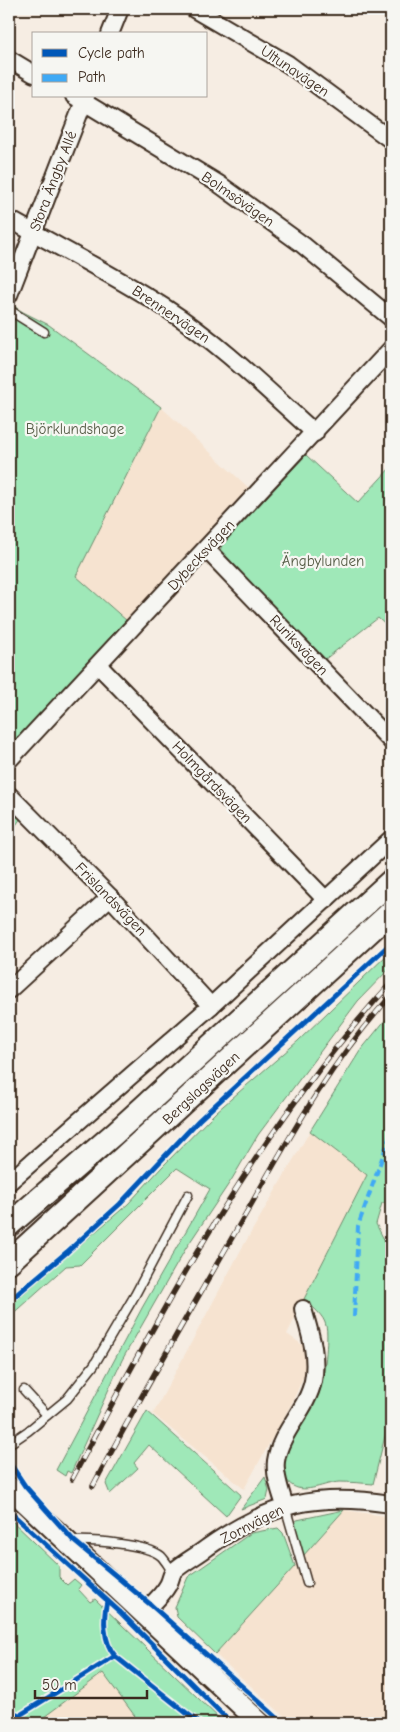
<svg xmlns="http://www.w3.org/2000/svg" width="400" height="1732" viewBox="0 0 400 1732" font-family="'Comic Neue',sans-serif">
<rect width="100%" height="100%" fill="#f6ede3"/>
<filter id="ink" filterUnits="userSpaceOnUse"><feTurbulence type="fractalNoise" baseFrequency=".02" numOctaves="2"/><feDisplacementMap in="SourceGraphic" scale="10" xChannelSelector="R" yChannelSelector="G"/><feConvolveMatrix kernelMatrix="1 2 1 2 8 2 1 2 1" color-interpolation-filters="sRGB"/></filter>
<g filter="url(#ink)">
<g fill="#f6e3d0">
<polygon points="161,407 250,489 127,621 76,576"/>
<polygon points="310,1131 367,1175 287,1334 304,1346 307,1369 292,1403 244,1489 153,1414 242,1248"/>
<polygon points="344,1510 391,1517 391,1723 292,1723 215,1654"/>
<polygon points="103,1673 140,1723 35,1723"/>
</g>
<g fill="#9fe8b8" stroke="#6d896b">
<polygon points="9,303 23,312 49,325 161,407 76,576 127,621 9,748"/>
<polygon points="306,455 358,503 391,467 391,630 378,618 324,660 222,557 220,551 222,545"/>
<polygon points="9,805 21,818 9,835"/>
<polygon points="391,951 391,967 358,1001 258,1135 232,1179 186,1248 122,1360 71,1473 67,1471 65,1476 56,1470 142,1308 210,1189 177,1168 80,1265 66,1266 9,1317 9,1306 128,1204 162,1167 216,1112 298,1041"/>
<path d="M391,1013V1203H382L376,1224L391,1253V1421L389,1420L373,1484C362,1483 350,1482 339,1482C325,1483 306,1494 293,1486C265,1469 311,1411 320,1390C324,1381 329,1334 326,1326C324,1315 312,1307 304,1299L367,1175L310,1131L360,1051Z"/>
<polygon points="147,1411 241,1495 226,1516 149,1445 134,1463 138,1468 110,1494 106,1484"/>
<polygon points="265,1477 269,1490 267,1499 241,1509"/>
<polygon points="344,1510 303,1556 294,1527 297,1520"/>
<polygon points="9,1518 59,1566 59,1577 67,1585 74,1579 81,1585 78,1589 90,1602 95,1599 224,1723 140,1723 103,1673 36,1723 17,1723 20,1721 19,1715 9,1722"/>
<polygon points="278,1528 283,1533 295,1566 215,1654 177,1617 175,1607 188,1577 251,1533"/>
</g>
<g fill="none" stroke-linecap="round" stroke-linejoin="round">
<defs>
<g id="service">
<polyline points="9,310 44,332"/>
<polyline points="24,1390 47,1415"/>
<polyline points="9,1444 28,1431 67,1399 94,1365 135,1295 188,1195"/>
<polyline points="285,1506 307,1583"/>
<path d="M73,1541C92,1540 147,1544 161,1556C165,1560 169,1567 173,1572"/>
</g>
<g id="minor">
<polyline points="194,9 288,64 391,140"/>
<polyline points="110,34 120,9"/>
<polyline points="9,59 34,74"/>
<polyline points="74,96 219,184 303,245 391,318"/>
<path d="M9,219C62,249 116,276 167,309C221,344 267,390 315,433"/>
<polyline points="9,295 86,96"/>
<polyline points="206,549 391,741"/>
<polyline points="98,665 326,900"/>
<polyline points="9,760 391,349"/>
<polyline points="9,795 110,897 211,1006"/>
<polyline points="9,990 110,897"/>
<polyline points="9,1182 211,1006 391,839"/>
<path d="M285,1506C281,1492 274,1475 276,1461C280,1432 307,1410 313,1381C318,1356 310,1333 303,1309"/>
<path d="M143,1613C152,1604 162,1596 168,1585C171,1580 171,1574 174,1571C184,1562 198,1555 208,1547C271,1503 316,1492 391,1504"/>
</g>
<polyline id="tertiary" points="9,1487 260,1723"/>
<g id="secondary">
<polyline points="9,1225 115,1133 391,881"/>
<polyline points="9,1262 391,912"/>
</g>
</defs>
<use href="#service" stroke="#3b2a1e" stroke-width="11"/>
<use href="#minor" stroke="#3b2a1e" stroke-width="20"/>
<use href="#tertiary" stroke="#3b2a1e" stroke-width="24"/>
<use href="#secondary" stroke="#3b2a1e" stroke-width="26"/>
<use href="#service" stroke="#f6f6f2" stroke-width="8"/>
<use href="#minor" stroke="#f6f6f2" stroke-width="16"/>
<use href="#tertiary" stroke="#f6f6f2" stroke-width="20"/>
<use href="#secondary" stroke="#f6f6f2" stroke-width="22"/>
<defs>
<g id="rail">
<path d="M72,1479C164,1305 258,1129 391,983"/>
<path d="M93,1486C139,1399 188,1314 237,1229C283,1149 328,1064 391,996"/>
</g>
</defs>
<use href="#rail" stroke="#3b2a1e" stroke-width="5.5"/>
<use href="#rail" stroke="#f6f6f2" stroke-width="4" stroke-dasharray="11" stroke-linecap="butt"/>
<polyline stroke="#3fa9f5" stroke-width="4" stroke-dasharray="8 4" stroke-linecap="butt" points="354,1317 358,1226 391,1133"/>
<defs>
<g id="cycleway">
<polyline points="9,1301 67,1252 120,1204 199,1120 391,943"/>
<polyline points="9,1462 25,1486 74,1541 151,1605 283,1723"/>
<polyline points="9,1511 121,1613 231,1723"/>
<path d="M107,1601C103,1618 103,1642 115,1656L199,1723"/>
<polyline points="9,1711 20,1715 115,1656"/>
</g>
</defs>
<use href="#cycleway" stroke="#f6f6f2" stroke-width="8"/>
<use href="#cycleway" stroke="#0057b8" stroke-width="5"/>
</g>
</g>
<g text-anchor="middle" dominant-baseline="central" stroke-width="4.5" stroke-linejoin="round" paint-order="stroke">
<g font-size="15" fill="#3b2a1e" stroke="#f6f6f2">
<text transform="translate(295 71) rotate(34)">Ultunavägen</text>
<text transform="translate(53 181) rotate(-69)">Stora Ängby Allé</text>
<text transform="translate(238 199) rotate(35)">Bolmsövägen</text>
<text transform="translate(171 314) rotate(34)">Brennervägen</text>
<text transform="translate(201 555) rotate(-47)">Dybecksvägen</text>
<text transform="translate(299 645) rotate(46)">Ruriksvägen</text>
<text transform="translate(212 782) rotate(46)">Holmgårdsvägen</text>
<text transform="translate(111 899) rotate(46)">Frislandsvägen</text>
<text transform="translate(201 1088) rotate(-43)">Bergslagsvägen</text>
<text transform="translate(252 1524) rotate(-27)">Zornvägen</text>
</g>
<g font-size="15" fill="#545a44" stroke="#f6f6f2">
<text x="75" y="429">Björklundshage</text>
<text x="323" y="561">Ängbylunden</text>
</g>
</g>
<rect width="400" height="1732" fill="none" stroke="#f6f6f2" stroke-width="30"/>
<rect x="15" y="15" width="370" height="1702" fill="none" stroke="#3b2a1e" stroke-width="2" filter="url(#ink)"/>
<rect x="32" y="32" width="175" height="65" fill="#f6f6f2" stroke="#aba49d"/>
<rect x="42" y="49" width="25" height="8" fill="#0057b8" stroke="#aba49d"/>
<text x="78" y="58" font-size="15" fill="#3b2a1e">Cycle path</text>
<rect x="42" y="74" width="25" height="8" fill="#3fa9f5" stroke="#aba49d"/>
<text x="78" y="82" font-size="15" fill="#3b2a1e">Path</text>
<path d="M35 1690v8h112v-8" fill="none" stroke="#3b2a1e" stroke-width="2.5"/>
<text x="42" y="1690" font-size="15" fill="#3b2a1e" stroke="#f6f6f2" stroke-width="4" paint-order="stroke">50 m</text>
</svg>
